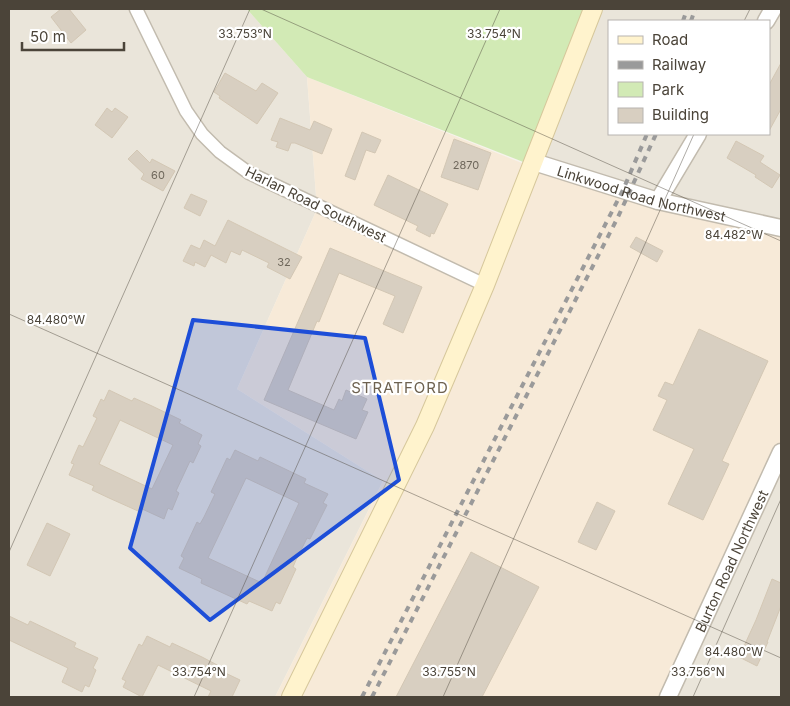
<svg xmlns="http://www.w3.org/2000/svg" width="790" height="706" viewBox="0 0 790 706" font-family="Inter,sans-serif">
<rect width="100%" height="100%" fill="#f6f3ec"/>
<g fill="#eae5da" fill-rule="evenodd">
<polygon points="9,9 247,9 307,77 317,209 237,389 383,481 275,697 9,697"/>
<path d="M586,9H781V227L531,165ZM609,21H769V134H609Z"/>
<polygon points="781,468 781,697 667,697"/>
</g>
<polygon fill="#f7ead8" points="307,77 522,163 676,198 781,227 781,468 667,697 275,697 383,481 237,389 317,209"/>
<polygon fill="#d2eab5" points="247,9 586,9 531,165 307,77"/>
<g fill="#d8cfc1" stroke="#d3c7b4" fill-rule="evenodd">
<polygon points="61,9 69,9 86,30 71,43 51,17"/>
<polygon points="781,63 781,109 769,131 769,85"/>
<polygon points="225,73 256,91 262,83 278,93 257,124 219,98 220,96 214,92"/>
<polygon points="107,108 112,112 115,108 128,117 112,138 95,125"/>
<polygon points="280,118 310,130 314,121 332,129 322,154 295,143 291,143 288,151 276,147 278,142 271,140"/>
<polygon points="362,132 381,140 375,153 366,150 355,180 345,176"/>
<polygon points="454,139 491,153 478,190 441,177"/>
<polygon points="736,141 764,156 760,162 780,175 772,188 755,177 756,175 727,158"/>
<polygon points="137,150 150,163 152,159 175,171 163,191 141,179 144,174 128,159"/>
<polygon points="388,175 448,204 434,234 431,233 430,237 416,230 418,226 374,205"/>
<polygon points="191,194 207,201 200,216 184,208"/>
<polygon points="228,220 302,257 290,279 267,267 269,263 242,250 240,255 231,251 226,263 211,255 205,267 195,262 194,266 183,261 191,245 200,249 204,240 215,246"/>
<polygon points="636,237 663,251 657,262 630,247"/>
<polygon points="330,248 422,287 403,333 383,324 395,296 339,273 319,322 317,321 288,390 334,410 339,399 342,401 346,390 367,399 362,410 368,412 356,439 264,400"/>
<polygon points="699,329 768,361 722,461 729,464 703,520 668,504 694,449 653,430 667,400 658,396 665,382 673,385"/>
<path d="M109,390L132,401L134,398L152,406L181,420L179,423L202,435L198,444L201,446L193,463L190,461L176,491L179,493L172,510L168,508L164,519L140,508L138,511L109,498L92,490L94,486L69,475L74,464L71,463L79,445L83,447L97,418L93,416L101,399L104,401ZM120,420L173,445L152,489L99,464Z"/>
<path d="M235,450L258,461L260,457L306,479L304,483L328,494L323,503L327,505L310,539L307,538L296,560L293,567L296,569L280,604L276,602L272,611L249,601L247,604L201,583L202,579L179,568L184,558L181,556L197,522L200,524L204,517L215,494L211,492L227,458L230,460ZM246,478L299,503L262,583L208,558Z"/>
<polygon points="597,502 615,511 596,550 578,542"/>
<polygon points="47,523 70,534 50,576 27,565"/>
<polygon points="471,552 539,587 482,697 396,697"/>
<polygon points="772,579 781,583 781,606 767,642 768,642 757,666 739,657 756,620"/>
<polygon points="9,616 28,625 30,621 76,643 74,647 98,658 93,668 96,670 89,687 85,685 82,692 62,682 68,668 9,640"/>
<polygon points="147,636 170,647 172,643 202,657 219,666 217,669 240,680 232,697 208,697 211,691 158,665 142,697 123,687 126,681 122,679 139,644 142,646"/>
</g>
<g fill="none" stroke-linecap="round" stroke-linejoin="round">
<defs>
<polyline id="minor" points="136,9 186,111 202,134 220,152 249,173 485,285"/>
<g id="tertiary">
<polyline points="766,21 773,9"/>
<path id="s1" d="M534,162L658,201L781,228"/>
<polyline points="658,201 698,134"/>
<path id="s2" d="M668,697L781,452"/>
</g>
<polyline id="secondary" points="291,697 425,426 485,285 593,9"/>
</defs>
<use href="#minor" stroke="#c2bbae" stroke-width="15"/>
<use href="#tertiary" stroke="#c2bbae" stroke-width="19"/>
<use href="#secondary" stroke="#d6c79b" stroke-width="20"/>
<use href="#minor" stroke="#fff" stroke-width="12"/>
<use href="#tertiary" stroke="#fff" stroke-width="16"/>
<use href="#secondary" stroke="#fff3cd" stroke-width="18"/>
<g stroke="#9a9a9a" stroke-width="4" stroke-dasharray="6 6" stroke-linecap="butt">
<polyline points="683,21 687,9"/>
<polyline points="691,21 695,9"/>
<polyline points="362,697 623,190 647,134"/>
<polyline points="372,697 618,217 656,134"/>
</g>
</g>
<path fill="#1d4ed8" fill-opacity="0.2" stroke="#1d4ed8" stroke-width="4" stroke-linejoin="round" d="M193,320L365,338L399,480L210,620L130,548Z"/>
<path fill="none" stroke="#4b4439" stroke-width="1" stroke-opacity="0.45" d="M261,9L781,241M744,21L750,9M9,314L781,658M9,552L250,9M194,697L500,9M443,697L694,134M693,697L781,499"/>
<g text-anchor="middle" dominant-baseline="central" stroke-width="4.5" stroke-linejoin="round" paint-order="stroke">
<g font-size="11" fill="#6e675b">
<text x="466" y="165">2870</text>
<text x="158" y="175">60</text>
<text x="284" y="262">32</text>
</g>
<g font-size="14" fill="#4b4439" stroke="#fff">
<text stroke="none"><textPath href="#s1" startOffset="112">Linkwood Road Northwest</textPath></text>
<text transform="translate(316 204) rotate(26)">Harlan Road Southwest</text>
<text stroke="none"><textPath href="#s2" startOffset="150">Burton Road Northwest</textPath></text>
</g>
<g font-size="15" letter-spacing="1" fill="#6e6250" stroke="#fff">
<text x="400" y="387">STRATFORD</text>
</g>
</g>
<g font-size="12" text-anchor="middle" fill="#4b4439" stroke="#fff" stroke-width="4.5" stroke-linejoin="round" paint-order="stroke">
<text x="245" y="38">33.753°N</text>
<text x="494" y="38">33.754°N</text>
<text x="734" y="239">84.482°W</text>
<text x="56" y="324">84.480°W</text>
<text x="734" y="656">84.480°W</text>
<text x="199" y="676">33.754°N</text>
<text x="449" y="676">33.755°N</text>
<text x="698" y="676">33.756°N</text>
</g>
<rect width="790" height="706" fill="none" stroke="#4b4439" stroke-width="20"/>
<rect x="608" y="20" width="162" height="115" fill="#ffffff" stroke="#b7b4b0"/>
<rect x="618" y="36" width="25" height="8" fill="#fff3cd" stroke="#b7b4b0"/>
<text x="652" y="45" font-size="15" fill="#4b4439">Road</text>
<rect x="618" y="61" width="25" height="8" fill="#9a9a9a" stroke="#b7b4b0"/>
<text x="652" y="70" font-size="15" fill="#4b4439">Railway</text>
<rect x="618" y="82" width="25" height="15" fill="#d2eab5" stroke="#b7b4b0"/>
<text x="652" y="95" font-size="15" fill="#4b4439">Park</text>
<rect x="618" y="108" width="25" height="15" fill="#d8cfc1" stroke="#b7b4b0"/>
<text x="652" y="120" font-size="15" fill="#4b4439">Building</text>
<path d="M22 42v8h102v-8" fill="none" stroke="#4b4439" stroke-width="2.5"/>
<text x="30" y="42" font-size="15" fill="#4b4439" stroke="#ffffff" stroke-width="4" paint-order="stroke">50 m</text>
</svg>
